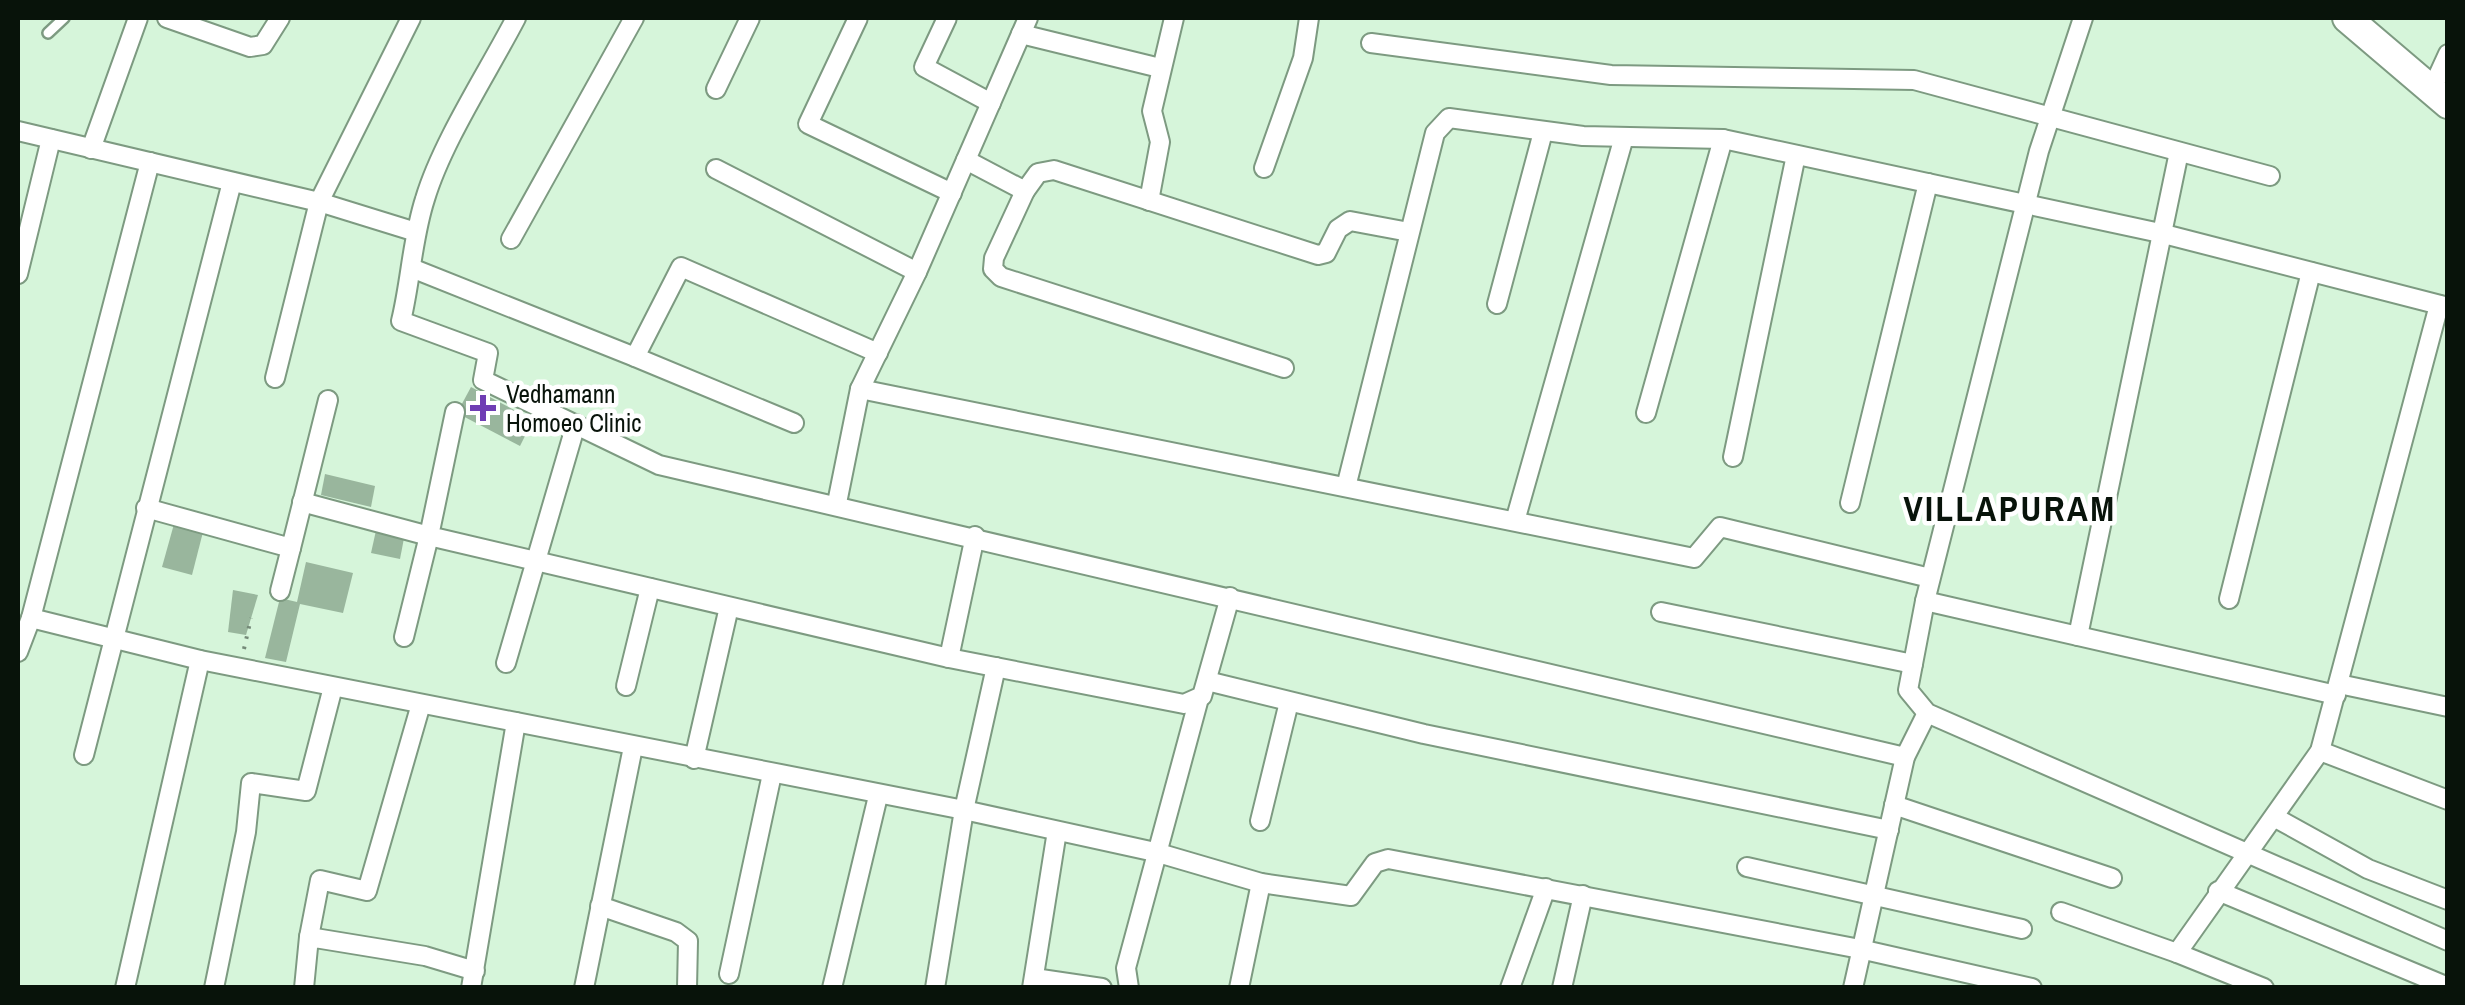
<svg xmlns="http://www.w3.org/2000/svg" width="2465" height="1005" viewBox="0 0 2465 1005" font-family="'Archivo Narrow',sans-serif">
<rect width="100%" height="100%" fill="#d6f5da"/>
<g fill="#99b69d">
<polygon points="471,387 533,420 520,446 457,413"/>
<polygon points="325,474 375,486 371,507 321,495"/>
<polygon points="174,524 203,532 192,575 162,567"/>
<polygon points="377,526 405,533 400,559 371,553"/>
<polygon points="306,562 353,573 343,613 300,604 286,662 265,658 280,598 297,602"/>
<polygon points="233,590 258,595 246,635 228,632"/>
</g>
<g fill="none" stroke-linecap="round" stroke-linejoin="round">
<defs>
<polyline id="service" points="48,33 64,18"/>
<g id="minor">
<polyline points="167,18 250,47 263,45 280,18"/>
<path d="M516,18C488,72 442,142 425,199C412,239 411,280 401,321L488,353L483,380L659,465L1905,757"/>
<polyline points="858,18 808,124 952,193"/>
<polyline points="947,18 924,67 991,103"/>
<polyline points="2083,18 2039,151 1925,601 1908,690 1927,713 2448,941"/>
<polyline points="1021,34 1160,68"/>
<polyline points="1371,43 1611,75 1914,80 2270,176"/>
<polyline points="716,89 750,18"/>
<polyline points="2431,91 2448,54"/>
<polyline points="18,131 319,202 416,232"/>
<polyline points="91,149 138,18"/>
<polyline points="966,160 1025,191 1038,173 1054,170 1318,255 1326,253 1338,229 1350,221 1409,232"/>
<polyline points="150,162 31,618 200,660 964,810 1155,852 1261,883 1351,896 1375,863 1388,859 1860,949 2032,988"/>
<polyline points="1264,168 1303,58 1309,18"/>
<polyline points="716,169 917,272"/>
<polyline points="1025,191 994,258 993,269 1001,277 1284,368"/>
<polyline points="1149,201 1160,142 1152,111 1174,18"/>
<polyline points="511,239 634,18"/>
<polyline points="414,269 635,357 681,267 878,353"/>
<polyline points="18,274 51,139"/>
<polyline points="1497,304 1543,132"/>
<polyline points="635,357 794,423"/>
<polyline points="275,378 319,202 411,18"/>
<polyline points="860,389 1694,558 1720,527 1930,578"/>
<polyline points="455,412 429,536 949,658 1184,704 1202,696 1230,597"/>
<polyline points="1646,413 1723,139"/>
<polyline points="1733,457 1796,155"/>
<polyline points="1346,487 1435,133 1449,118 1583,136 1723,139 2160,233 2448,307"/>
<polyline points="302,502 429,536 404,637"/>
<polyline points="837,503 860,389 917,272 1028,18"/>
<polyline points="1850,503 1928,183"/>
<polyline points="146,508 291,548 328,400"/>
<polyline points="1515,521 1624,137"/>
<polyline points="280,591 291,548"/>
<polyline points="2229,599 2311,272"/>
<polyline points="1925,601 2336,695"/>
<polyline points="1661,612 1913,664"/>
<polyline points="2078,636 2179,152"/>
<polyline points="18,652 31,618"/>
<polyline points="949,658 975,536"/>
<polyline points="506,663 576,424"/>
<polyline points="1207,681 1424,734 1889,830"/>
<polyline points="2339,684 2448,707"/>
<polyline points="626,686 650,588"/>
<polyline points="2320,751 2448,800"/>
<polyline points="84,755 232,182"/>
<polyline points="694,759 729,607"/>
<polyline points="1894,805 2112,878"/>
<polyline points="2274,817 2368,869 2448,900"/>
<polyline points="1260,821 1289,702"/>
<polyline points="1747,867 2022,929"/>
<polyline points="2218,891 2448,987"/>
<polyline points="600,906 676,932 688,941 687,988"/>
<polyline points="2061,912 2177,953"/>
<polyline points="309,937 320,880 367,891 421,704"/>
<polyline points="729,974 772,774"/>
<polyline points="1034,978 1102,988"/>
<polyline points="125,988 200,660"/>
<polyline points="214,988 246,832 251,783 306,791 333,687"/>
<polyline points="304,988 309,937 425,956 475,971"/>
<polyline points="471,988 516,722"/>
<polyline points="584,988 633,747"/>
<polyline points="832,988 878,796"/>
<polyline points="935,988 964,810 996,667"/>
<polyline points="1032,988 1057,831"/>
<polyline points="1129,988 1126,968 1198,702"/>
<polyline points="1239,988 1261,883"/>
<polyline points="1510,988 1546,888"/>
<polyline points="1562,988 1583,895"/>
<polyline points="1853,988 1905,757 1927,713"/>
<polyline points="2264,988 2177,953 2320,751 2439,305"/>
</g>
<polyline id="primary" points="2347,18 2448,104"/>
</defs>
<use href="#service" stroke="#7d9a81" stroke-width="14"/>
<use href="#minor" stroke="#7d9a81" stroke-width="22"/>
<use href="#primary" stroke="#7d9a81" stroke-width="32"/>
<polyline stroke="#758a78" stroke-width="4" stroke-dasharray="2.5 8" stroke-linecap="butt" points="244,649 251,618"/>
<use href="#service" stroke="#fff" stroke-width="9"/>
<use href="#minor" stroke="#fff" stroke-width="18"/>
<use href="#primary" stroke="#fff" stroke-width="28"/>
</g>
<path fill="#6f3db4" stroke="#fff" stroke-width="4" d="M478 393h10v10h10v10h-10v10h-10v-10h-10v-10h10z"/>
<g text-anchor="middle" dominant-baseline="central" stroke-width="9" stroke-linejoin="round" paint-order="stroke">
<g font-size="25" fill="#08130a" stroke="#fff" text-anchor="start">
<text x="506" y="394">Vedhamann<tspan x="506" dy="29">Homoeo Clinic</tspan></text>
</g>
<g font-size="35" font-weight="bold" letter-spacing="2.5" fill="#08130a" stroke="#fff">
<text x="2010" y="508">VILLAPURAM</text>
</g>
</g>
<rect width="2465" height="1005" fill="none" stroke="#08130a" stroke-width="40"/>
</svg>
